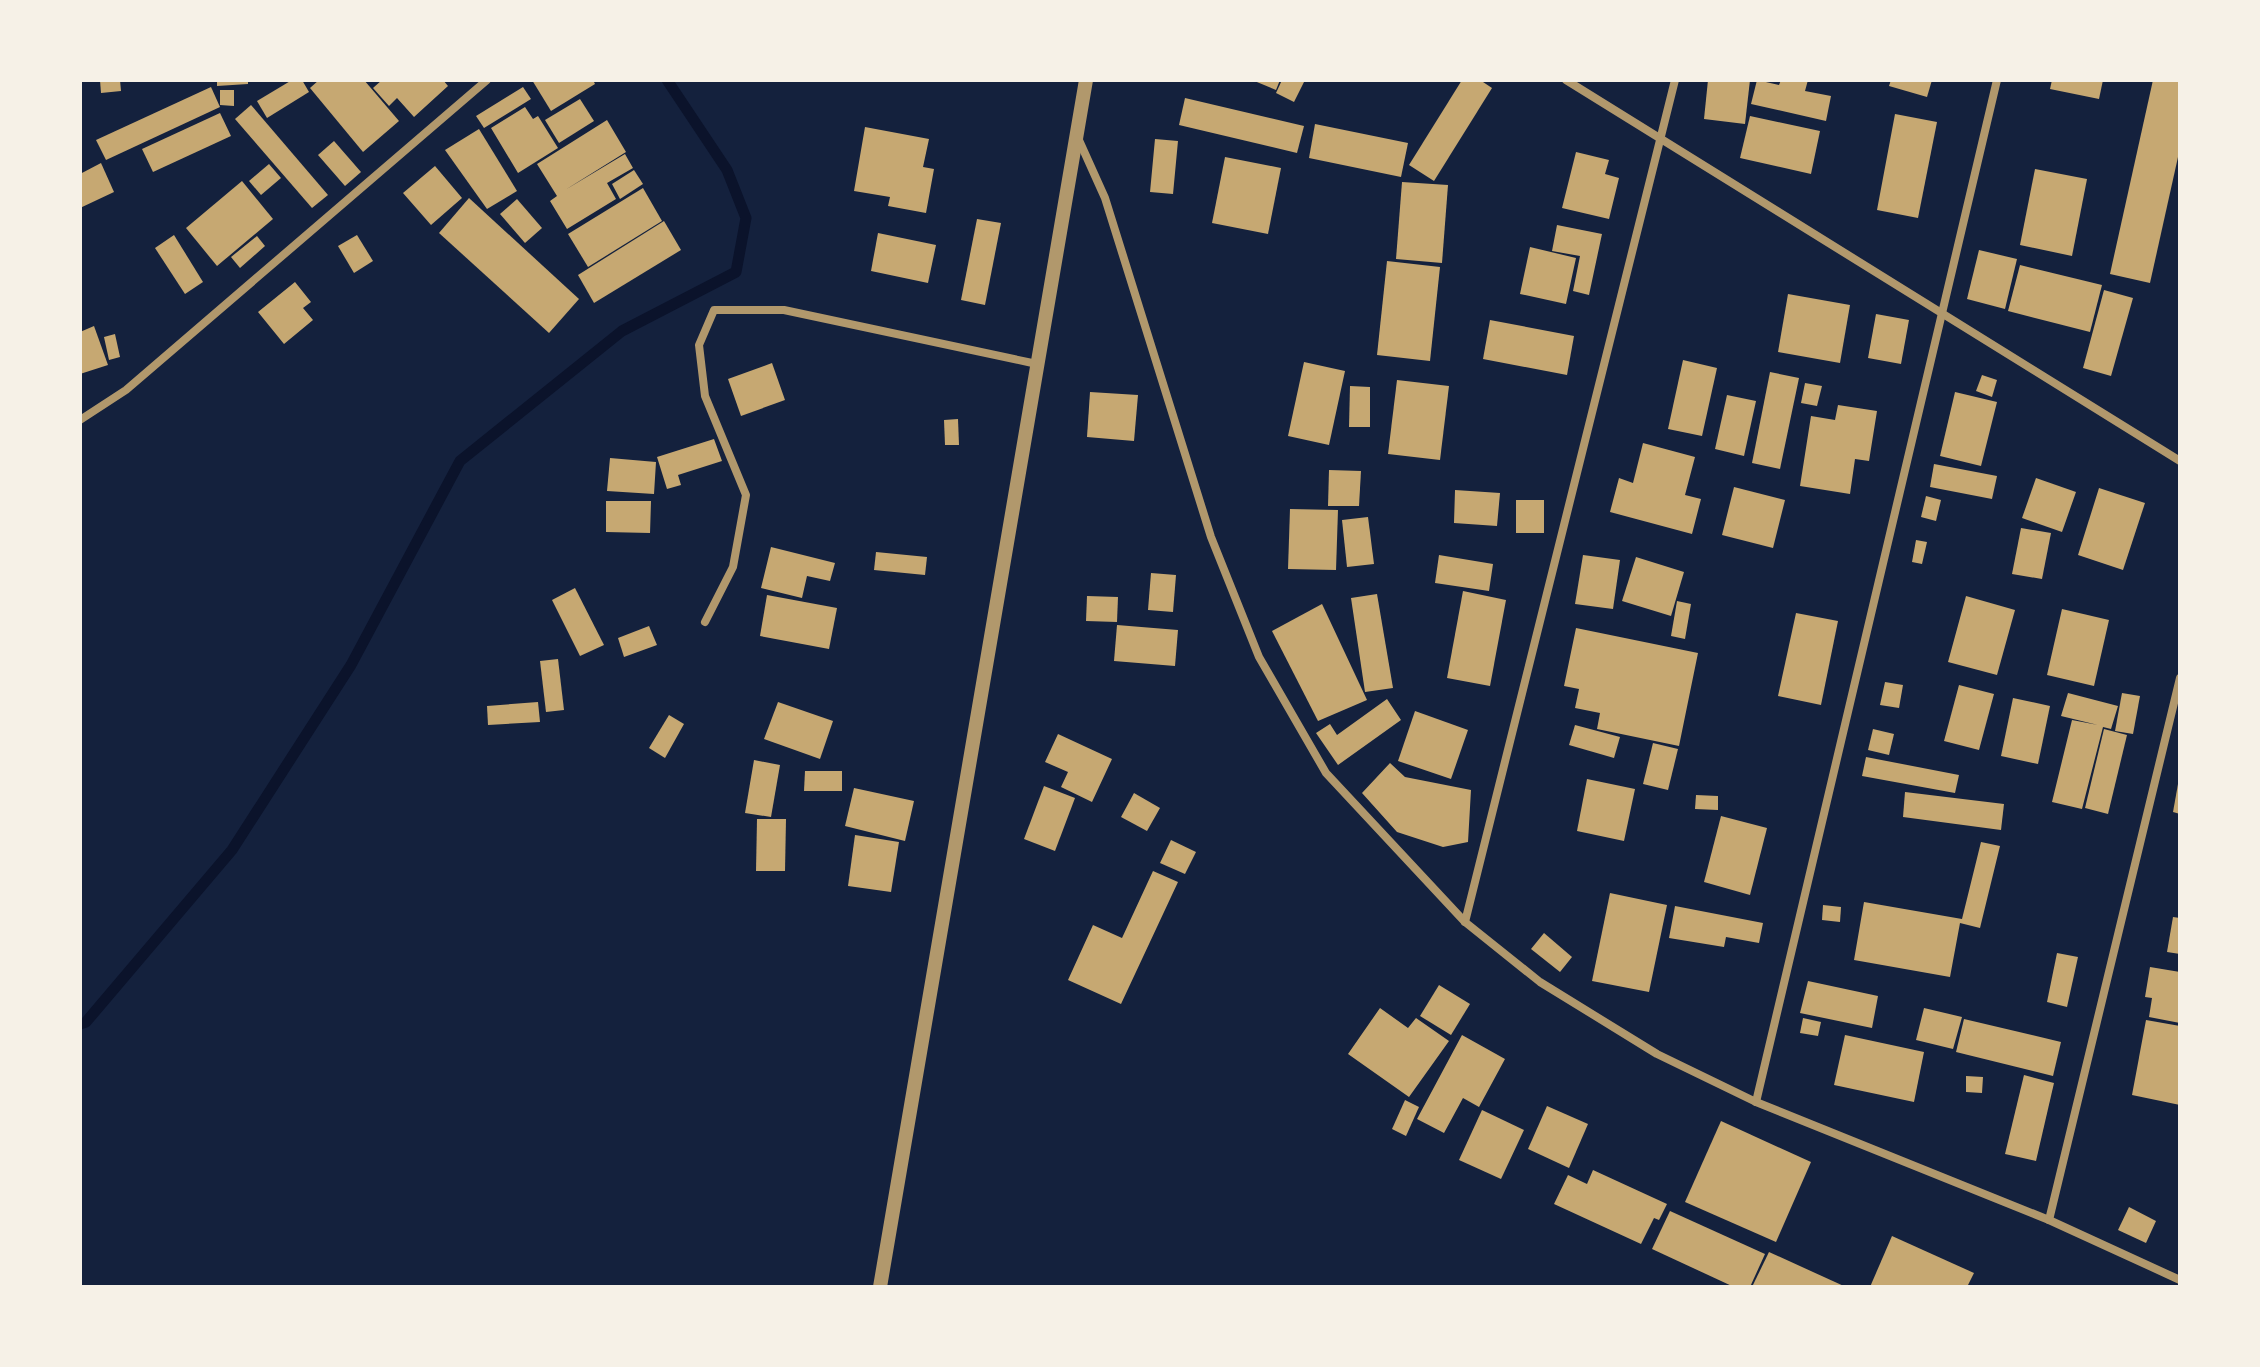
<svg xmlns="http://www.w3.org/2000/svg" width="2260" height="1367" viewBox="0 0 2260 1367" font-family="Karla,sans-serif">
<rect width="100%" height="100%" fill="#14213d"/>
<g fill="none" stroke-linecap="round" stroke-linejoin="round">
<polyline stroke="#0b132b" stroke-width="11" points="80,1024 86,1022 232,850 351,665 460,461 622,331 736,272 746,218 727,170 667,80"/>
</g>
<g fill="#c6a872">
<polygon points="100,80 120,80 121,91 101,93"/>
<polygon points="217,80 248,80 248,84 217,86"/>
<polygon points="292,80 302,80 309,92 267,118 257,101"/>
<polygon points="319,80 364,80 399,121 363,152 310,88"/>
<polygon points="382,80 443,80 448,86 414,117 397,98 389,106 373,88"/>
<polygon points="532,80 593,80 595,84 551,111"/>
<polygon points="1252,80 1280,80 1276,90"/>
<polygon points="1282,80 1305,80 1294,102 1276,93"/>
<polygon points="1462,80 1480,80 1492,88 1434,181 1409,165"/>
<polygon points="1708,80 1750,80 1745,124 1704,119"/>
<polygon points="1757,80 1779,85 1781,80 1808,80 1805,91 1831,96 1826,121 1751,104"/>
<polygon points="1891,80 1932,80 1927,97 1889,86"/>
<polygon points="2052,80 2103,80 2099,99 2050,89"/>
<polygon points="2153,80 2180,80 2180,148 2150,283 2110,274"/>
<polygon points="211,87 220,107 106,160 96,140"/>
<polygon points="523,87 531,99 484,128 476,116"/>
<polygon points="220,90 234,90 234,106 220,105"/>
<polygon points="1185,98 1304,126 1297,153 1179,125"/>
<polygon points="580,99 594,121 559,143 545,120"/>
<polygon points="251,105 328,195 312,208 235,119"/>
<polygon points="525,107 533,119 538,116 558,148 518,173 491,128"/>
<polygon points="220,113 231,136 153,172 142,149"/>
<polygon points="1895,114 1937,122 1918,218 1877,210"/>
<polygon points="1750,116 1820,131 1811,174 1740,158"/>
<polygon points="607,120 626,152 565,190 625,154 633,168 607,183 616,199 567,229 550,201 557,196 537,164"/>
<polygon points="1315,124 1408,143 1401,177 1309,158"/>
<polygon points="865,127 929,139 923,167 934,169 926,213 888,206 890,197 854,191"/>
<polygon points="479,129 517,191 487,209 445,150"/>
<polygon points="1155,139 1178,141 1173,194 1150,192"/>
<polygon points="334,141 361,172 345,186 318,155"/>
<polygon points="1576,152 1609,160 1605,174 1619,178 1609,219 1562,208"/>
<polygon points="1225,157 1281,168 1268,234 1212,223"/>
<polygon points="101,163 114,192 80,208 80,174"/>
<polygon points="269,164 281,178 261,195 249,181"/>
<polygon points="435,166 462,198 431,225 403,193"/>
<polygon points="2035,169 2087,179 2072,256 2020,245"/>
<polygon points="634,170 643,184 620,199 612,184"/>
<polygon points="242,181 273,219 217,266 186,228"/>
<polygon points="1402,182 1448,185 1442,263 1396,259"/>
<polygon points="643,188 662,221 588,267 568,234"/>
<polygon points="469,198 579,299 549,333 439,233"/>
<polygon points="517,199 542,228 525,243 500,214"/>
<polygon points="977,219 1001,223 985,305 961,300"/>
<polygon points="664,221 681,250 594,303 578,275"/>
<polygon points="1557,225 1602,234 1589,295 1573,291 1580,256 1552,251"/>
<polygon points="878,233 936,245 928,283 871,271"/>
<polygon points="174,235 203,282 185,294 155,248"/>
<polygon points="357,235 373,261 354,273 338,246"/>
<polygon points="257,236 265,246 240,268 231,257"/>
<polygon points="1530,247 1576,258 1566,304 1520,294"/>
<polygon points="1979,250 2017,259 2005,309 1967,299"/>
<polygon points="1387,261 1440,267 1430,361 1377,355"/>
<polygon points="2020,265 2102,285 2090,332 2008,311"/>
<polygon points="295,282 311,302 303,308 313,320 284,344 258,312"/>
<polygon points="2104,290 2133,298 2111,376 2083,368"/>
<polygon points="1788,294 1850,305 1840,363 1778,352"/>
<polygon points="1876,314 1909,320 1901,364 1868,358"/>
<polygon points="1490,320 1574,336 1567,375 1483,359"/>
<polygon points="94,326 108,365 80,374 80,332"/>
<polygon points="115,334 120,357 109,360 104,337"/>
<polygon points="1683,360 1717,368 1702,436 1668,429"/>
<polygon points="1304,362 1345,371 1329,445 1288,436"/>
<polygon points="772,363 785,400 741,416 728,379"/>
<polygon points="1770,372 1799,378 1780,469 1752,463"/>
<polygon points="1982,375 1997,380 1992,397 1976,391"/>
<polygon points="1397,380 1449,386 1440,460 1388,454"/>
<polygon points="1805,383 1822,386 1817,406 1801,403"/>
<polygon points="1350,386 1370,387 1370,427 1349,427"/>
<polygon points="1090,392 1138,395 1134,441 1087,437"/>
<polygon points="1955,392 1997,402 1981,466 1940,456"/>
<polygon points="1727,395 1756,401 1744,456 1715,449"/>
<polygon points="1838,405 1877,411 1869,461 1855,459 1850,494 1800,486 1811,416 1835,420"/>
<polygon points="958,419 959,445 945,445 944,420"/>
<polygon points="714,439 722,461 678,475 681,485 667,489 657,457"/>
<polygon points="1643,443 1695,457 1685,495 1701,499 1692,534 1610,512 1619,478 1633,483"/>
<polygon points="610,458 656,462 654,494 607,491"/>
<polygon points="1934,464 1997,476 1992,499 1930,487"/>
<polygon points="1329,470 1361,471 1359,506 1328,506"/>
<polygon points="2036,478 2076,492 2062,532 2022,518"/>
<polygon points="1734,487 1785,500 1773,548 1722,535"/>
<polygon points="2099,488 2145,503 2123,570 2078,555"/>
<polygon points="1455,490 1500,493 1497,526 1454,523"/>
<polygon points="1926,496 1941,500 1936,521 1921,517"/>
<rect x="1516" y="500" width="28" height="33"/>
<polygon points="606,501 651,501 650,533 606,532"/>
<polygon points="1290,509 1338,510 1336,570 1288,569"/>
<polygon points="1368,517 1374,564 1347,567 1342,520"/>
<polygon points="2021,528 2051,533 2042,579 2012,574"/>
<polygon points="1916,540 1927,542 1922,564 1912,562"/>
<polygon points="771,547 835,563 830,581 807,576 802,598 761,588"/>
<polygon points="876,552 927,557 925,575 874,570"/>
<polygon points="1439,555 1493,564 1489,591 1435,583"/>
<polygon points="1583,555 1620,560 1613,609 1575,604"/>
<polygon points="1636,557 1684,572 1671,616 1622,601"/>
<polygon points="1151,573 1176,575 1173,612 1148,610"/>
<polygon points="575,588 604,645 580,656 552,600"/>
<polygon points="1463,591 1506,600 1490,686 1447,678"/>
<polygon points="1377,594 1393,688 1365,692 1351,598"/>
<polygon points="767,595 837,608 829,649 760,636"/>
<polygon points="1087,596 1118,597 1117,622 1086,621"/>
<polygon points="1966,596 2015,610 1997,675 1948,662"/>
<polygon points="1677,601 1691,604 1685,639 1671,636"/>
<polygon points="1322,604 1367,700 1318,721 1272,631"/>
<polygon points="2062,609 2109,620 2094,686 2047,675"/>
<polygon points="1796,613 1838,621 1821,705 1778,696"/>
<polygon points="1117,625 1178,630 1175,666 1114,661"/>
<polygon points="649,626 657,645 624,657 618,638"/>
<polygon points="1576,628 1698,653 1679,746 1597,729 1600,713 1575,708 1579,689 1564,686"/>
<polygon points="558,659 564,710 546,712 540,661"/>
<polygon points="1885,682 1903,685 1899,708 1880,705"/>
<polygon points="1959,685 1994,694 1979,750 1944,741"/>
<polygon points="2068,693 2118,706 2111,729 2103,727 2082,809 2052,802 2072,720 2098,725 2061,716"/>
<polygon points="2122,693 2140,696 2133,734 2115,731"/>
<polygon points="2013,698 2050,706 2038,764 2001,756"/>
<polygon points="1387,699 1401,720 1338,765 1316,733 1330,724 1337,735"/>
<polygon points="538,702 540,722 488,725 487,706"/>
<polygon points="778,702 833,721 820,759 764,739"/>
<polygon points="1415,711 1468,730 1451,779 1398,761"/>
<polygon points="669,715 684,724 665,758 649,748"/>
<polygon points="1575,725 1620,737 1614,758 1569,745"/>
<polygon points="1873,729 1894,734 1889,755 1868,750"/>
<polygon points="2104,729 2127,735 2108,814 2085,808"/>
<polygon points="1058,734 1112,759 1092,802 1061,787 1068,772 1045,762"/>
<polygon points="1653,743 1678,749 1668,790 1643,784"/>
<polygon points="1866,757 1959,775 1955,793 1862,776"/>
<polygon points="754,760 780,765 771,817 745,813"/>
<polygon points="1390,763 1405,777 1471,790 1468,842 1443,847 1397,832 1362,793"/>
<polygon points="805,771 842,771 842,791 804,791"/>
<polygon points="1587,779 1635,789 1624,841 1577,831"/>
<polygon points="2178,784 2180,784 2180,814 2173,812"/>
<polygon points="1044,786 1075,798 1055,851 1024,839"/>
<polygon points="854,788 914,801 905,841 845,826"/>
<polygon points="1905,792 2004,804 2001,830 1903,817"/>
<polygon points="1134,793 1160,808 1147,831 1121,817"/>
<polygon points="1696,795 1718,796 1718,810 1695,809"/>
<polygon points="1721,816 1767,828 1750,895 1704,882"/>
<polygon points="757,819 786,819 785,871 756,871"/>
<polygon points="855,835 899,842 891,892 848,886"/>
<polygon points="1171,840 1196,852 1185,874 1160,863"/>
<polygon points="1981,842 2000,846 1980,928 1960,923 1950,977 1854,960 1864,902 1962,919"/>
<polygon points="1153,871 1178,882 1121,1004 1068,980 1093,925 1122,938"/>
<polygon points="1610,893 1667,905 1649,992 1592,981"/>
<polygon points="1823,905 1841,907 1840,922 1822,920"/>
<polygon points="1675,906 1763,923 1759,943 1726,937 1724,947 1669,938"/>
<polygon points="2173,917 2180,918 2180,954 2167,952"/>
<polygon points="1544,933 1572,957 1560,972 1531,949"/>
<polygon points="2057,953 2078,957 2067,1007 2047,1002"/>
<polygon points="2150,967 2180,972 2180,1023 2149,1017 2152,998 2145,997"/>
<polygon points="1808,981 1878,996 1872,1028 1800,1013"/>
<polygon points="1439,985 1470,1004 1451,1035 1420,1016"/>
<polygon points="1380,1008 1408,1028 1416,1018 1449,1041 1409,1097 1348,1054"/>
<polygon points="1924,1008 1962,1017 1953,1049 1916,1040"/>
<polygon points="1803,1018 1821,1022 1818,1036 1800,1033"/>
<polygon points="1964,1019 2061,1042 2053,1076 1956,1052"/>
<polygon points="2146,1020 2180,1026 2180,1105 2132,1095"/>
<polygon points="1462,1035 1505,1059 1479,1107 1463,1098 1444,1133 1417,1119"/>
<polygon points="1845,1035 1924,1052 1914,1102 1834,1085"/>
<polygon points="2024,1075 2054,1083 2036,1161 2005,1154"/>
<polygon points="1966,1076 1983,1077 1982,1093 1966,1092"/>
<polygon points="1405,1100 1419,1107 1406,1136 1392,1129"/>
<polygon points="1547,1106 1588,1124 1569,1168 1528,1149"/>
<polygon points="1482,1110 1524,1130 1501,1179 1459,1160"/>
<polygon points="1721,1121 1811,1162 1776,1242 1685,1202"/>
<polygon points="1593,1170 1667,1204 1659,1220 1654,1218 1641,1244 1554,1204 1568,1175 1587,1184"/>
<polygon points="2129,1207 2156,1221 2146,1243 2118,1230"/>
<polygon points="1670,1211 1765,1254 1750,1287 1734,1287 1652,1249"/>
<polygon points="1892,1236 1974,1273 1967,1287 1870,1287"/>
<polygon points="1769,1252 1846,1287 1752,1287"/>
</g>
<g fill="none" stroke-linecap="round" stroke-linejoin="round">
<g stroke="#b1986c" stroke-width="8">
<polyline points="1566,80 2180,461"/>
<polyline points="1078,138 1105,198 1211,537 1259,657 1326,773 1465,922 1540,982 1657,1054 1756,1102 2049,1220 2180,1280"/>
<polyline points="80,420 126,390 487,80"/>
<polyline points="705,622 733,567 746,495 705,396 699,345 714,310 784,310 1037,364"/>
<polyline points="1465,922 1675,80"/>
<polyline points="1756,1102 1997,80"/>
<polyline points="2049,1220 2180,678"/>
</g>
<polyline stroke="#b1986c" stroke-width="14" points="880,1287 1086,80"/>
</g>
<rect width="2260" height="1367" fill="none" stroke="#f6f1e7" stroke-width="164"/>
</svg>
